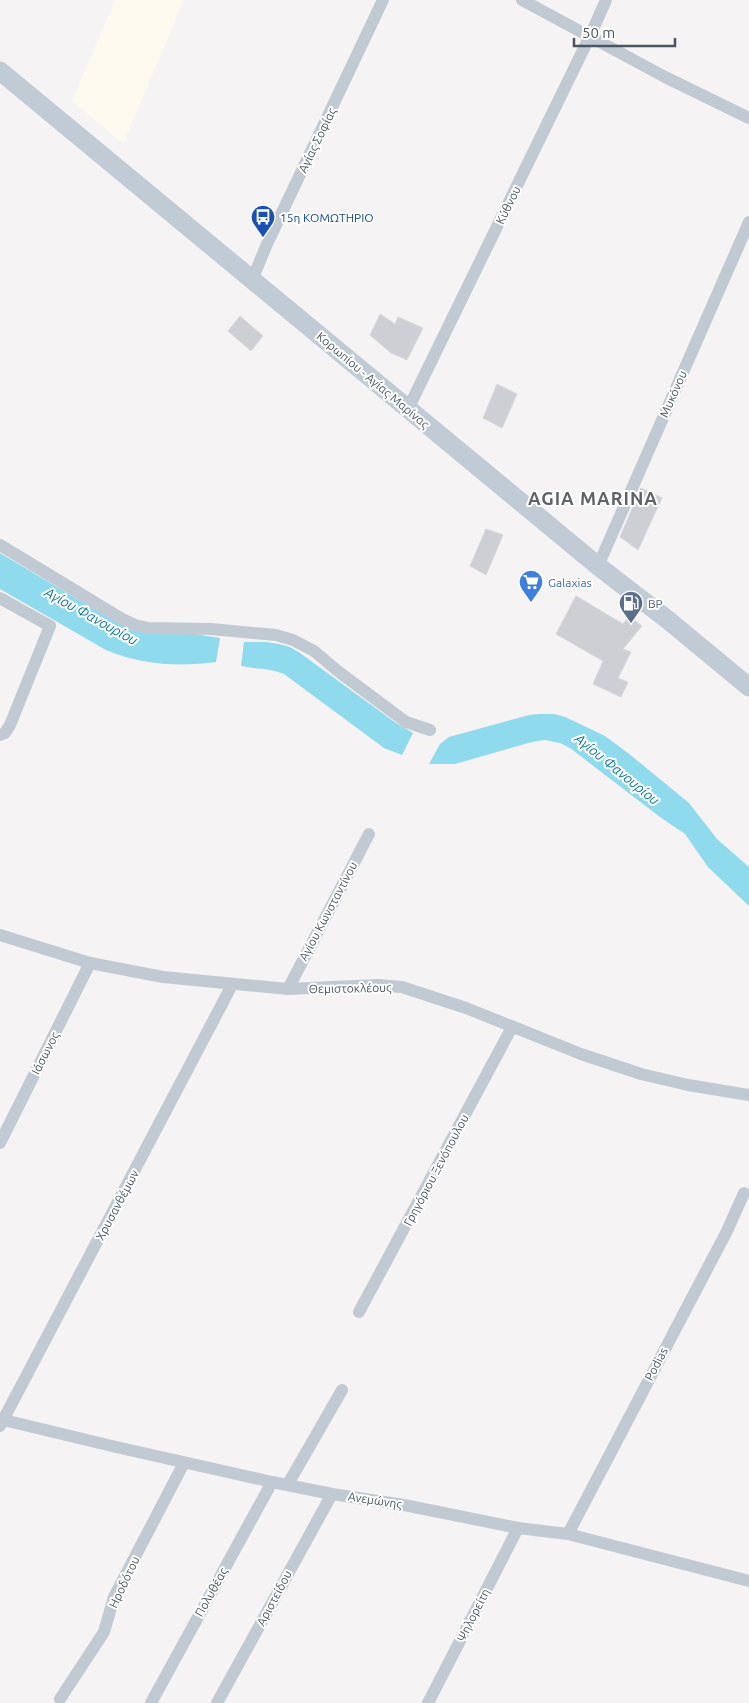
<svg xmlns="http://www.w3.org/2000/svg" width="749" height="1703" viewBox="0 0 749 1703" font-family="Ubuntu,sans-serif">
<rect width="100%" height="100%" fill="#f5f3f3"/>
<polygon fill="#fdf9ef" points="115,0 184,0 123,144 72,101"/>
<g fill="#90daee">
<path d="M0,553L116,622L220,638L216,662C180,667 140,665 106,650L0,589Z"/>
<path d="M244,642H266L279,644L290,647L300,653L396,723L413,733L402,755L384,748L284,674C270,668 255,669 241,666Z"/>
<polygon points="539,714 554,714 565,717 605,736 628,753 689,803 717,839 749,867 749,906 708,867 685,834 660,817 570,748 560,743 545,740 532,742 455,764 429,764 440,744 449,737 529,715"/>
</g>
<g fill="#cdcfd5" stroke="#d7d9de">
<polygon points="380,314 395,324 398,317 423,328 407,360 391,353 370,335"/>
<polygon points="240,316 263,336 251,351 228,331"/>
<polygon points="497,384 517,394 502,428 483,418"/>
<polygon points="641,488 662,498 638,550 620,537"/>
<polygon points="486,529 503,535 486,575 470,566"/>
<polygon points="576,596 623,624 629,616 642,626 623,649 631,652 618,678 628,682 621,697 593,684 603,661 556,634"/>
</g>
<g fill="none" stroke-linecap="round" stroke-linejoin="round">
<g stroke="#c1cad2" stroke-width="12">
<polyline points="522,0 665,77 749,118"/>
<polyline points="252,280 267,244 383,0"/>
<polyline points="408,409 590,36 606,0"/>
<polyline points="0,545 122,619 135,625 148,628 211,629 276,635 293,640 314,651 339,672 406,722 430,730"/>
<polyline points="598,566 749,222"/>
<polyline points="0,598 50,626 10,725 5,733 0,735"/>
<polyline points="0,935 90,963 163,977 288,989 378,985 402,987 466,1008 581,1054 641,1074 688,1085 749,1095"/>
<polyline points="288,989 369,834"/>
<polyline points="0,1143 90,963"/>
<polyline points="359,1312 512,1027"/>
<polyline points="0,1419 116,1447 272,1482 332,1494 404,1505 518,1528 568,1534 749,1581"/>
<polyline points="0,1426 232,985"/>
<polyline points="288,1484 342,1390"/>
<polyline points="568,1534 727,1231 744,1193"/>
<polyline points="60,1699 104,1632 114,1597 184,1463"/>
<polyline points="151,1703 272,1482"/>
<polyline points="217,1703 332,1494"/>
<polyline points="428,1703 518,1528"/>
</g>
<polyline stroke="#c1cbd6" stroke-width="19" points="0,71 598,566 668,620 749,687"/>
</g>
<defs>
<symbol id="bus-pin" viewBox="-11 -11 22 30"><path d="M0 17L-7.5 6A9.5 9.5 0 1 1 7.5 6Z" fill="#1a4fb4" stroke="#fff"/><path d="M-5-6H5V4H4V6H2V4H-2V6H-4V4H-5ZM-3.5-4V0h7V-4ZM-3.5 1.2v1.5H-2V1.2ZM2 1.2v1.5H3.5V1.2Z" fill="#fff"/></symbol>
<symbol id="supermarket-pin" viewBox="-11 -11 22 30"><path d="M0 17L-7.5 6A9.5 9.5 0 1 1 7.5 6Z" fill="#3f7fe0" stroke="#fff"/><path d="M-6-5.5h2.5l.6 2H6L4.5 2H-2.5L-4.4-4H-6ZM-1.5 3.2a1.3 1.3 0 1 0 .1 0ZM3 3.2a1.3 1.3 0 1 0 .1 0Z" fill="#fff"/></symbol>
<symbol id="fuel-pin" viewBox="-11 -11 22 30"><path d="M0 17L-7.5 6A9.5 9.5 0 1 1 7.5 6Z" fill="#5c6f8a" stroke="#fff"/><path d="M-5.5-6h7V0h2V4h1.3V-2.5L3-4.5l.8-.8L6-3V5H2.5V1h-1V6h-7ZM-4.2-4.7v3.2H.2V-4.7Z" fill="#fff"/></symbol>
</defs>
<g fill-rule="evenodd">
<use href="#bus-pin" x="249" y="203" width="28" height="38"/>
<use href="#supermarket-pin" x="517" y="568" width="28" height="38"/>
<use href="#fuel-pin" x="617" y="589" width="28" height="38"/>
</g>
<g text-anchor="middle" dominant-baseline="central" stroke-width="4" stroke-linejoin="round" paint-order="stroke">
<g font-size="12" fill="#4a5661" stroke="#fff">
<text transform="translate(317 140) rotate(-64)">Αγίας Σοφίας</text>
<text transform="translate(508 205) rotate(-64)">Κύθνου</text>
<text transform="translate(373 380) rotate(40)">Κορωπίου - Αγίας Μαρίνας</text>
<text transform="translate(673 394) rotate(-66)">Μυκόνου</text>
<text transform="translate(328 911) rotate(-62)">Αγίου Κωνσταντίνου</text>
<text transform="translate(350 988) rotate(-1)">Θεμιστοκλέους</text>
<text transform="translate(45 1053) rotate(-63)">Ιάσωνος</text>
<text transform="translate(436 1170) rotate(-62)">Γρηγόριου Ξενόπουλου</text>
<text transform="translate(117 1205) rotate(-62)">Χρυσανθέμων</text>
<text transform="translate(656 1364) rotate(-62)">Podias</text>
<text transform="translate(375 1500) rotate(9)">Ανεμώνης</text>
<text transform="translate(124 1582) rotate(-65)">Ηροδότου</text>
<text transform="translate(211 1592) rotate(-61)">Πολυθέας</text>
<text transform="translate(274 1598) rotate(-62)">Αριστείδου</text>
<text transform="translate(473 1615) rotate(-63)">Ψηλορείτη</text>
</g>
<g font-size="12" fill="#164399" stroke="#fff" text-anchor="start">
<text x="280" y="217">15η ΚΟΜΩΤΗΡΙΟ</text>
</g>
<g font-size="12" fill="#366cbe" stroke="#fff" text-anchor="start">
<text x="548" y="582">Galaxias</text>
</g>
<g font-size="12" fill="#4e5e75" stroke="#fff" text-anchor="start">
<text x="648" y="603">BP</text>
</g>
<g font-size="14" font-style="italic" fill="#0c7c9b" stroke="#fff">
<text transform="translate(91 616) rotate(29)">Αγίου Φανουρίου</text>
<text transform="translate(617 769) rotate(39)">Αγίου Φανουρίου</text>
</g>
<g font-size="18" font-weight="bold" letter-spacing="1" fill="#5f6368" stroke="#fff">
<text x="593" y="498">AGIA MARINA</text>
</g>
</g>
<path d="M574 38v8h101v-8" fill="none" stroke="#4a5661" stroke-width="2.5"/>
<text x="582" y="38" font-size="15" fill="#4a5661" stroke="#ffffff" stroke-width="4" paint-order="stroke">50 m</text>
</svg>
